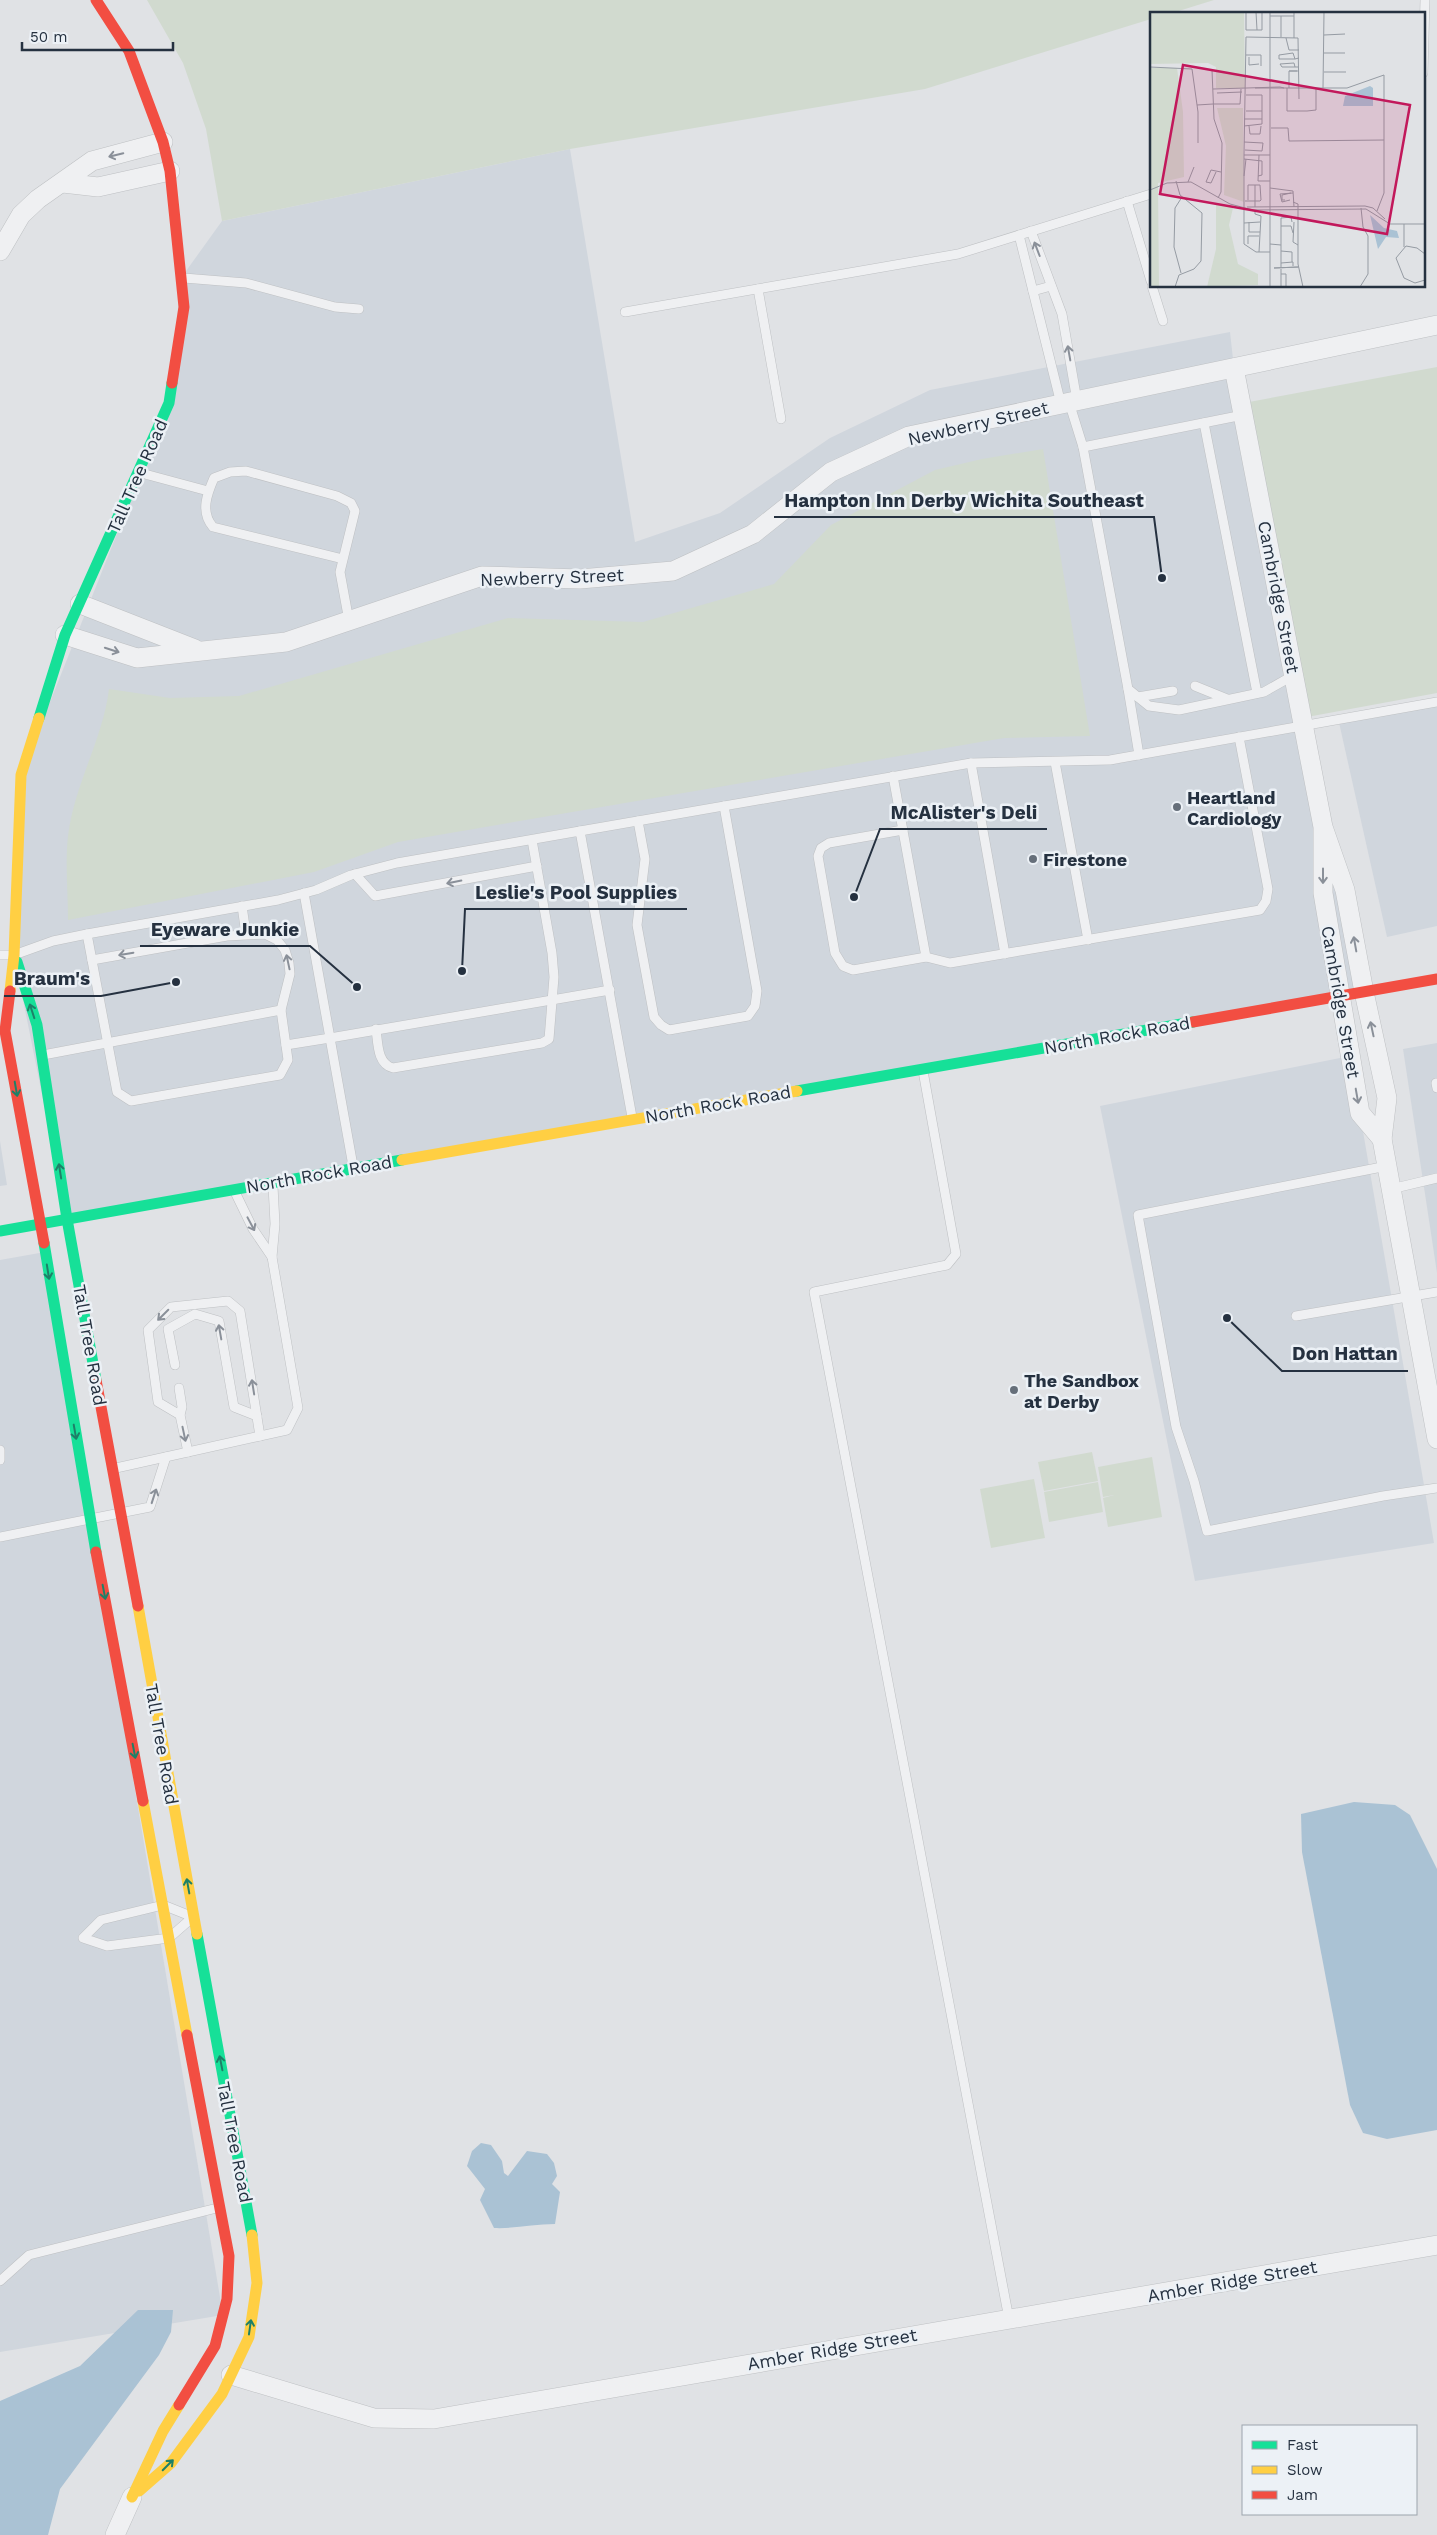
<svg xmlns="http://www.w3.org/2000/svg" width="1437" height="2535" viewBox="0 0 1437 2535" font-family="'Work Sans',sans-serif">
<rect width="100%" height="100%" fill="#e0e2e5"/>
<g fill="#d0d6dd">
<polygon points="570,149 635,542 720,513 830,438 930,390 1230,332 1234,368 1364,992 67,1219 14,955 21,775 169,403 181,278 222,221"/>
<polygon points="1437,699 1437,926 1387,937 1338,718"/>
<polygon points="1437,1043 1437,1273 1403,1049"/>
<polygon points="1350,1056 1434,1543 1195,1581 1100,1106"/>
<polygon points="0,1141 7,1185 0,1186"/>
<polygon points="45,1252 223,2315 0,2352 0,1260"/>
</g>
<g fill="#d1dacf">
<polygon points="147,0 1214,0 1169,14 1151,14 1151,19 925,89 570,149 222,221 206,129 183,63"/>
<polygon points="1437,367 1437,693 1307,717 1249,402"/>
<path d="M1043,449L1090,736L1004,738L398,842L314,872L68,920C68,893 65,863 68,836C74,785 103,739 109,689L170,698L239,696L508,618L643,622L774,584L831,525L935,470L982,459Z"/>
<polygon points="1092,1452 1098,1481 1044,1491 1038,1462"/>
<polygon points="1152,1457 1162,1517 1108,1527 1103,1498 1114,1495 1103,1497 1098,1467"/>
<polygon points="1034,1479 1045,1538 991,1548 980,1489"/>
<polygon points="1098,1482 1103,1512 1049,1522 1044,1492"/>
</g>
<g fill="#aac2d4">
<polygon points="1354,1802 1395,1805 1410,1815 1437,1869 1437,2130 1387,2139 1363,2133 1350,2105 1302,1852 1301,1814"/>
<path d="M481,2143L491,2145L502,2161L504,2173L508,2176L527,2151L547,2154L554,2163L557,2176L552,2184L560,2192L555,2224C534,2224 514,2229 494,2228L480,2200L485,2189L467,2166L472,2151Z"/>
<polygon points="138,2310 173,2310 171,2332 159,2355 60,2489 48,2535 0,2535 0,2401 80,2366"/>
</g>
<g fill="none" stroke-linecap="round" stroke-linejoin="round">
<defs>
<g id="lane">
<polyline points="1423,73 1425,0"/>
<polyline points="1127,201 1151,281"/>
<polyline points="1031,231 1062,314 1077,401"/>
<polyline points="1019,235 1061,404"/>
<polyline points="184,278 246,283 335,307 359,309"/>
<polyline points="1152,286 1163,321"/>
<polyline points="758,289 781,419"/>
<polyline points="1033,291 1051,286"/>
<polyline points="625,312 958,254 1151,194"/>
<polyline points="1069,402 1083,447 1128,689 1149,706 1179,710 1264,692 1294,675"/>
<polyline points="1204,423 1257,693"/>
<polyline points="1083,447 1243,415"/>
<polyline points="141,473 208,491"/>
<path d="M343,559L213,527C200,512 207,494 214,478L230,472L246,471L337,496L351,503L355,511L340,572L349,621"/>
<polyline points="1195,686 1227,699"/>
<polyline points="1128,689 1139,755"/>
<polyline points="1138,697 1173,691"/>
<polyline points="1055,762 1088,940"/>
<polyline points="971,763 1005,954"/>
<polyline points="893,776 926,957 950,963 1260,910 1266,901 1268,889 1239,737"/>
<polyline points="638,821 645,859 637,925 654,1017 661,1025 669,1030 748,1016 755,1006 757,991 724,806"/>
<polyline points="903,830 829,843 821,848 818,856 835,953 843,966 853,970 926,957"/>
<polyline points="580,831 971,763 1110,760 1437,702"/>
<polyline points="355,874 375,896 537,866"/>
<polyline points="242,906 246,934"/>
<polyline points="0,955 14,955 53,941 87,934 278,900 316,890 351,875 397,863 580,831 632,1117"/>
<polyline points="92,960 227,936 265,934 277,940 285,950 289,963 290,974 281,1010"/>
<path d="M376,1029C378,1043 377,1064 393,1068L542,1043L549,1039L554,977L552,953L532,840"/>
<polyline points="286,1045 330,1038 304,893"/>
<polyline points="43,1055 281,1010 288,1060 280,1075 131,1101 117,1092 87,934"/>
<polyline points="923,1071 956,1254 947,1265 814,1292 1009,2319"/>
<polyline points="1436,1083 1437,1088"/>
<polyline points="353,1166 330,1038 610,990"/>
<polyline points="1387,1166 1138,1215 1176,1427 1194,1481 1207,1531 1383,1496 1437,1488"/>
<polyline points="1391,1189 1437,1178"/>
<polyline points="235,1192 253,1229 272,1257"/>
<polyline points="1296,1316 1437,1292"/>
<polyline points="175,1365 168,1329 195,1314 219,1321 234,1407 257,1416"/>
<polyline points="179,1388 182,1407 180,1415 188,1452"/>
<polyline points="180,1415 158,1402 148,1330 171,1307 228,1301 240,1311 260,1436"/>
<polyline points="0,1450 0,1460"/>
<polyline points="116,1468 287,1430 298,1408 272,1257 275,1224 273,1186"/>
<polyline points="0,1537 150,1507 166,1457"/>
<polygon points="163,1905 193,1917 169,1938 107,1946 83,1938 101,1920"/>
<polyline points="0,2281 29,2255 217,2208"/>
</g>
<g id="street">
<polyline points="63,183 98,187 170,171"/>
<polyline points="0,251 21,215 38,199 92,161 163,142"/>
<polyline points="1234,368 1323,827 1345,890 1364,992 1387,1098 1382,1139 1360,1113 1323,893 1323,827"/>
<polyline points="80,604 195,649"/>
<polyline points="65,635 137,658 286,642 482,576 580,579 673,571 753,534 831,472 909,436 1437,325"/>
<polyline points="1382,1139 1437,1439"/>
<polyline points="231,2375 374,2418 434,2419 1437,2245"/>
<polyline points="115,2535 132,2497"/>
</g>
</defs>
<use href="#lane" stroke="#bec0c3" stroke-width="10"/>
<use href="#street" stroke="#bec0c3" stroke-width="20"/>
<use href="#lane" stroke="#eff0f2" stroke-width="9"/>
<use href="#street" stroke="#eff0f2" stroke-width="19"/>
<g stroke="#16e098" stroke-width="11">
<polyline points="39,718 65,635 169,403 172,383"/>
<polyline points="17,962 37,1025 67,1219 96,1380"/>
<polyline points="797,1091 1193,1022"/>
<polyline points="0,1231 402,1160"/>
<polyline points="44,1243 96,1552"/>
<polyline points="197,1934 252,2235"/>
</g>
<g stroke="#ffcf43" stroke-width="11">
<polyline points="10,991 14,955 21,775 39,718"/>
<polyline points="402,1160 797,1091"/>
<polyline points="138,1606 197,1934"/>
<polyline points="143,1801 187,2035"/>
<polyline points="139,2491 171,2463 222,2394 249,2337 257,2283 252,2235"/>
<polyline points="132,2497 163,2431 179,2405"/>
</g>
<g stroke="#f24e42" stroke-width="11">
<polyline points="96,0 129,51 163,142 170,171 184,307 172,383"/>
<polyline points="10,991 5,1031 44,1243"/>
<polyline points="1193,1022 1437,979"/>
<polyline points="96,1380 138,1606"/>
<polyline points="96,1552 143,1801"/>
<polyline points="179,2405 215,2346 227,2299 229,2256 187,2035"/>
</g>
</g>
<defs><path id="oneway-shaft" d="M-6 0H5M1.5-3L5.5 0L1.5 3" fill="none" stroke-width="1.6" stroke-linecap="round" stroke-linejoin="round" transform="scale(1.25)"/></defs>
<g stroke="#8a9099">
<use href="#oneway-shaft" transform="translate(116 155) rotate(166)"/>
<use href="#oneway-shaft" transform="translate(1037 249) rotate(-111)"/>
<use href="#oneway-shaft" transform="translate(1069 353) rotate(-100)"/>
<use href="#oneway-shaft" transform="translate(112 650) rotate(18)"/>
<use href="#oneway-shaft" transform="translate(1323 876) rotate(90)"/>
<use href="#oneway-shaft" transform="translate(454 882) rotate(169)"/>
<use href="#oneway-shaft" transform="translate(1355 944) rotate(-100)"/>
<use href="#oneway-shaft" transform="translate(126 954) rotate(170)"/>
<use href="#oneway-shaft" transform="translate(288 962) rotate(-102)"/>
<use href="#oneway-shaft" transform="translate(1372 1029) rotate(-102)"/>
<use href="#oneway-shaft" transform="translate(1357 1096) rotate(80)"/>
<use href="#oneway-shaft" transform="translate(251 1224) rotate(62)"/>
<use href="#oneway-shaft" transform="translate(163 1315) rotate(135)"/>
<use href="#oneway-shaft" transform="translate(220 1332) rotate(-100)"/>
<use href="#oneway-shaft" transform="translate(253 1387) rotate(-99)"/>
<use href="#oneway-shaft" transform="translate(184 1434) rotate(78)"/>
<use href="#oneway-shaft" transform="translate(154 1496) rotate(-72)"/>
</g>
<g stroke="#1e8068">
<use href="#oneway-shaft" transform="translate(32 1011) rotate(-108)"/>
<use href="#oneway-shaft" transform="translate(16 1089) rotate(80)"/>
<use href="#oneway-shaft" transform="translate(60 1171) rotate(-99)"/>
<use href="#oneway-shaft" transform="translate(48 1272) rotate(81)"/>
<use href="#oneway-shaft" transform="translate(75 1432) rotate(80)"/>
<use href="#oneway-shaft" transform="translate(104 1592) rotate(79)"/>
<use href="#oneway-shaft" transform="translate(134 1751) rotate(79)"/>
<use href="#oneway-shaft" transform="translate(188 1886) rotate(-100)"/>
<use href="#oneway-shaft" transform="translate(221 2063) rotate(-101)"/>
<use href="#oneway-shaft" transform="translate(250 2327) rotate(-82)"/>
<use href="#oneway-shaft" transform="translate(168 2465) rotate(-45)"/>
</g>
<g fill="#666f7a" stroke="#ecf1f6" stroke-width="2">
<circle cx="1177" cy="807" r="5"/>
<circle cx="1033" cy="859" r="5"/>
<circle cx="1014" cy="1390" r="5"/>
</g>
<g text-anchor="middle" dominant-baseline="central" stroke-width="5" stroke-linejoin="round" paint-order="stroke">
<g font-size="18" fill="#253140" stroke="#ecf1f6">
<text transform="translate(978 423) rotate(-13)">Newberry Street</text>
<text transform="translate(137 476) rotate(-66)">Tall Tree Road</text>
<text transform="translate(552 577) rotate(-2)">Newberry Street</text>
<text transform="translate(1279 597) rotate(79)">Cambridge Street</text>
<text transform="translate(1341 1002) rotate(80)">Cambridge Street</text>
<text transform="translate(1117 1035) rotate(-10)">North Rock Road</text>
<text transform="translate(718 1104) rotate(-10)">North Rock Road</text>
<text transform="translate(319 1174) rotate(-10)">North Rock Road</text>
<text transform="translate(90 1345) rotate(80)">Tall Tree Road</text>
<text transform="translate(162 1744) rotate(80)">Tall Tree Road</text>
<text transform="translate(235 2142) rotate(79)">Tall Tree Road</text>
<text transform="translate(1232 2281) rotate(-10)">Amber Ridge Street</text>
<text transform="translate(832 2349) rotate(-10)">Amber Ridge Street</text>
</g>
<g font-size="18" font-weight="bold" fill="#253140" stroke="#ecf1f6" text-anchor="start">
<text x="1187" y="797">Heartland<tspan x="1187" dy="21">Cardiology</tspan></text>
<text x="1043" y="859">Firestone</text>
<text x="1024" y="1380">The Sandbox<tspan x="1024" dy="21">at Derby</tspan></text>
</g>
</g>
<g transform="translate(1150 12)">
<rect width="275" height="275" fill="#e0e2e5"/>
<path d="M0,0H94L95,76H66V55L58,51L0,52ZM0,56H27L33,100L34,165L8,171L9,275H0ZM67,96H93L94,190L74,183L76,134ZM66,191L83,196L79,213L88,252L108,262V273L57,275L66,237Z" fill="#d1dacf"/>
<path d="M220,74L223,76V94H193L195,84ZM220,203L234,216L247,219L249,226L236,225L228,237Z" fill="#aac2d4"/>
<path fill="none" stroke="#959ba3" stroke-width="1" d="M96,0V18H112V0M106,0L107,18M120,4H144M131,4V25M174,23L195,22M136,26L139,38H149M144,26V0M174,41H195M96,43H111V54M99,45V53L109,52M145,47L143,41L129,43V47H145L149,46M0,55L42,57L48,100V131M145,55L144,51L130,52L132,55H149M62,58L64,107L72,131L71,180L68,186M147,59H139H149M174,60H196M134,76H197L234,63V181L227,199M137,76V99H157L166,98V76M139,76V59M173,76L174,0M63,77L130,75L134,76H105M67,81L92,80M63,92H90L91,77M47,93L63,92M96,99H112M94,107H112M94,114L112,112V83H96M99,114L100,122H110L111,114M121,116H138L139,129L234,128M94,130L113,131L112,139L95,138M94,143L96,25L148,26L149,87M109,143L108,169H120M94,147L112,149V163L108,164M66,160L61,171L56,170L61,158L71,160M94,164L96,147M38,170L44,155M120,176L143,179L144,195M0,178L17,171L41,170L80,192L103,198L216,197L240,212H275M98,188V173H105M135,188H132V183L141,181M140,188L132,190L130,182L143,181M95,189H110L111,188L110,173H105V195M143,190L148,192V252L153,275M97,195L215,194L223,196L235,207M105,198V202L111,204L109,240M99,210V220H110M144,210L143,230L148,233M94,211L110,210M254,212V235M131,214H141L143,221M98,232V224H109M120,232L131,233V206L141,205L142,210M131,239L142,240V250M120,240H106L94,232V143H120M275,242L267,236L256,234L246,246L254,266L265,271L275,268M131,251L143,250V254M131,255V233M148,255L124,256L149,255M131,257V275M31,261L24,235L25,196L32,185M131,262H136V275M25,275L29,263L44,257L51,249L52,201L30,183L26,169M120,275V0M210,275L218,262V224L213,215L211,196"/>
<path fill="#c2185b" fill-opacity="0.15" stroke="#c2185b" stroke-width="2.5" d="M33,53L260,93L237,222L10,182Z"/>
<rect width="275" height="275" fill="none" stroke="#253140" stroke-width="2.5"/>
</g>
<path fill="none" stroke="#253140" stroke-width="2" d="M1162 578L1154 517H774M854 897L880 829H1047M462 971L465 909H687M357 987L310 946H140M176 982L101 996H4M1227 1318L1282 1371H1408"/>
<g fill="#253140" stroke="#ecf1f6" stroke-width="2">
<circle cx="1162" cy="578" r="5"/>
<circle cx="854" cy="897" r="5"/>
<circle cx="462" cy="971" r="5"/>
<circle cx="357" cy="987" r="5"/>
<circle cx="176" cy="982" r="5"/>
<circle cx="1227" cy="1318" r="5"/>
</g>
<g font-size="19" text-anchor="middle" font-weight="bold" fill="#253140" stroke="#ecf1f6" stroke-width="5" stroke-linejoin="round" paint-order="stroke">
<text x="964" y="507">Hampton Inn Derby Wichita Southeast</text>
<text x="964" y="819">McAlister's Deli</text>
<text x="576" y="899">Leslie's Pool Supplies</text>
<text x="225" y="936">Eyeware Junkie</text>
<text x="52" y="985">Braum's</text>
<text x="1345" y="1360">Don Hattan</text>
</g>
<rect x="1242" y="2425" width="175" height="90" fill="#ecf1f6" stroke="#9ca4ad"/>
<rect x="1252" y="2441" width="25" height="8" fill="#16e098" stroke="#9ca4ad"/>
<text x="1287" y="2450" font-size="15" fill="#253140">Fast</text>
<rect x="1252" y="2466" width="25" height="8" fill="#ffcf43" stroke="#9ca4ad"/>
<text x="1287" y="2475" font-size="15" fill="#253140">Slow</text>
<rect x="1252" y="2491" width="25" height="8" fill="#f24e42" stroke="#9ca4ad"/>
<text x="1287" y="2500" font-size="15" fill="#253140">Jam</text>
<path d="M22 42v8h151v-8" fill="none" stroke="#253140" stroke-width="2.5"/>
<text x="30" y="42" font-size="15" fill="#253140" stroke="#ecf1f6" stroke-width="4" paint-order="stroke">50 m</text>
</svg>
